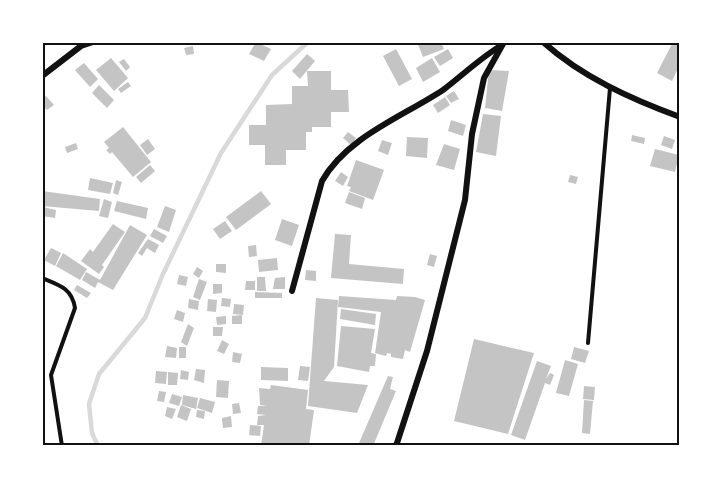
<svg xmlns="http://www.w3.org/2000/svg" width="722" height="488" viewBox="0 0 722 488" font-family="Mulish,sans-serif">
<rect width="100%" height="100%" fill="#fff"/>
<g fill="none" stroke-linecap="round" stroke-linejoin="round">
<polyline stroke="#d9d9d9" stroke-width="4.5" points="98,446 92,433 89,404 99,374 145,318 163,274 221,153 272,75 308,42"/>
</g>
<g fill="#c4c4c4">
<polygon points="256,42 271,49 264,61 249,54"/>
<polygon points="417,42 441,42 444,49 423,57"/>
<polygon points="673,42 680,42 680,64 672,81 657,73"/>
<polygon points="193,46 194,54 186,55 184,48"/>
<polygon points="396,49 412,79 399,86 383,56"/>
<polygon points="448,49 453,58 440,66 434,57"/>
<polygon points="307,54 315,61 300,79 292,71"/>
<polygon points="111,58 128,78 114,91 96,70"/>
<polygon points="432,58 440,72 423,82 416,68"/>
<polygon points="124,59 130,67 126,71 119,62"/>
<polygon points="84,63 98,79 90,87 75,70"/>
<polygon points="489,70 509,71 502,111 485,108"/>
<polygon points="307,71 331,71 331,90 348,90 349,112 331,112 331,127 312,127 312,132 306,132 306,150 286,150 286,165 265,165 265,145 249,145 249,125 266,125 266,105 292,104 292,86 308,86"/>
<polygon points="128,82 131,86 121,93 118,89"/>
<polygon points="99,85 114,100 107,108 92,93"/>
<polygon points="454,91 459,99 451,103 446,96"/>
<polygon points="46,96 54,105 47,110 42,105 42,99"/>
<polygon points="445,97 450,105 438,113 433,105"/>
<polygon points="483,114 501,116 496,156 476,152"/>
<polygon points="451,120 466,125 463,136 448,131"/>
<polygon points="123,127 151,162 133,177 112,152 110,154 106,150 109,148 104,142"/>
<polygon points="348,132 356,138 351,145 343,138"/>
<polygon points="632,135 645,138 644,144 631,141"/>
<polygon points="664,136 675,140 672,149 661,145"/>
<polygon points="407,137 428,138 427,158 406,156"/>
<polygon points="148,139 155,149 147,155 140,145"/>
<polygon points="382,140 392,143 388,155 378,151"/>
<polygon points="76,143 78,149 67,153 65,147"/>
<polygon points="444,144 460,149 454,170 436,165"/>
<polygon points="655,149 679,155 675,172 650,166"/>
<polygon points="356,160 384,170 373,200 349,191 351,187 347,186"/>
<polygon points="150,165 155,171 141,183 136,177"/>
<polygon points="341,172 348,177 343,186 335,181"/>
<polygon points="570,175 578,177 576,184 568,182"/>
<polygon points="90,178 113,183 110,194 88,190"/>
<polygon points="116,180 122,182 118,195 113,193"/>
<polygon points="42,191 100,199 99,211 42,206"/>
<polygon points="261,191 271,204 236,230 226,217"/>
<polygon points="349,192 365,198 362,209 345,203"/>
<polygon points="104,199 112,202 108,218 99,216"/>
<polygon points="117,201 148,208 146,219 114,211"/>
<polygon points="165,206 176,210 169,232 157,227"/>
<polygon points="43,207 56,210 55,218 42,216"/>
<polygon points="282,219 299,225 292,246 275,240"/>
<polygon points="225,221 232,231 220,239 213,229"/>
<polygon points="113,224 125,232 102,265 104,267 99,274 81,261 90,249 93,252"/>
<polygon points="130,225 147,235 113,290 98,282 95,288 82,280 86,272 100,280"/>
<polygon points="154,229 167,236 163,243 150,236"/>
<polygon points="335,234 351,235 349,264 404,269 403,284 331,278"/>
<polygon points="148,239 159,245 155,253 147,248 142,256 138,253"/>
<polygon points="256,245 257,256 249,257 248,246"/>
<polygon points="51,248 61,253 55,266 44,260"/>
<polygon points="63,253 87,269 80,280 56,266"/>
<polygon points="430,254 437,256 434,267 427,265"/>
<polygon points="277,258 278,270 259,272 258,260"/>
<polygon points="216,264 226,264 226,273 216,272"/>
<polygon points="197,267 203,271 199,278 193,274"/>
<polygon points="306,270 316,271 316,281 305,280"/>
<polygon points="179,275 188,277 186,286 177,284"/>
<polygon points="257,277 265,277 266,291 257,291"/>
<polygon points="285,277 285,289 273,289 275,278"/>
<polygon points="199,279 207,282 200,300 193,297"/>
<polygon points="246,281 255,281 255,290 245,290"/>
<polygon points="213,284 222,284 222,293 213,294"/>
<polygon points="77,285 91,293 87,298 74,290"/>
<polygon points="255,292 282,293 282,298 255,298"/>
<polygon points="339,296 396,300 397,296 415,297 425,300 410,352 405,350 403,359 391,357 391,354 387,353 386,356 375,353 381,312 338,307"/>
<polygon points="222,298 231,299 230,307 221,306"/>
<polygon points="316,298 338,300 334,367 324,381 368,385 357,413 308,406"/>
<polygon points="189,299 199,301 198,310 188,308"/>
<polygon points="208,299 217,300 216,312 207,311"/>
<polygon points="234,304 244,305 243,315 233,314"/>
<polygon points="341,309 376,314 375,325 340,319"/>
<polygon points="177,310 185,313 183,322 174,319"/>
<polygon points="242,315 242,324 232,324 232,316"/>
<polygon points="226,316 226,324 217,325 216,317"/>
<polygon points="188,324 194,328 187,346 181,342"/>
<polygon points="341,326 375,329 371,353 376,354 375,366 370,366 369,372 337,366"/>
<polygon points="213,327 223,327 222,336 213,336"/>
<polygon points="474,339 534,353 508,434 454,421"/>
<polygon points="222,340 229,344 224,354 217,351"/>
<polygon points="167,346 177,348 176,358 165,357"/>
<rect x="179" y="347" width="7" height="11"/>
<polygon points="574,347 589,351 585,363 571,359"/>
<polygon points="233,352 242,354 240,363 232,362"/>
<polygon points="565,360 578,364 569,396 556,393"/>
<polygon points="537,361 551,366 546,379 550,373 554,375 550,385 545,383 525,440 511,435"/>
<polygon points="300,366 310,367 308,381 298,380"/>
<polygon points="261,367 288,368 288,381 261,380"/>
<polygon points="196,369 205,370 204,383 194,380"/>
<polygon points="181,370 189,372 188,380 180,379"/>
<polygon points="156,371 167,372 166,384 155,383"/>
<polygon points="168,372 178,373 177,385 168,385"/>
<polygon points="388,376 393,377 390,389 396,391 373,446 367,446 359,443"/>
<polygon points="217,380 229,381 228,398 216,397"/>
<polygon points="271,385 308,390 306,409 314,410 309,446 261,446 264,425 257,425 258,416 266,415 257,414 258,406 267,406 260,405 259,388 270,389"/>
<polygon points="584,386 595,387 594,400 583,399"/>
<polygon points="159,391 166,392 164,402 157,401"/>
<polygon points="172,394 182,397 179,406 169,403"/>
<polygon points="183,395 198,398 196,409 182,405"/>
<polygon points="200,398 215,402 212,413 197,408"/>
<polygon points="584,400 593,401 590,434 582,433"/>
<polygon points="239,403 241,413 233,414 232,404"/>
<polygon points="181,405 191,409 187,421 177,417"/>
<polygon points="167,407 176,409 172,419 165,416"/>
<polygon points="197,410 205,411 204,419 196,417"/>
<polygon points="231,416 232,427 223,428 222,418"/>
<polygon points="250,425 261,426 260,436 249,435"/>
</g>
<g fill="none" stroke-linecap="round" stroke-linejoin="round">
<g stroke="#111" stroke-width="4">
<path d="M42,278C59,285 72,288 75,308L51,375L62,446"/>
<polyline points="588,343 610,88"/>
</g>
<g stroke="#111" stroke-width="6">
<path d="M543,42C582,77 631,99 680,117"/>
<polyline points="42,76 81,46 93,42"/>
<path d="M292,291L322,181C347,137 402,117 443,90C463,75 480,58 502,45"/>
<polyline points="396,446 427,351 465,200 472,134 484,78 504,42"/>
</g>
</g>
<rect width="722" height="488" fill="none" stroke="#ffffff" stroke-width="87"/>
<rect x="44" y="44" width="634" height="400" fill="none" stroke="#111" stroke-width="2"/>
</svg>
